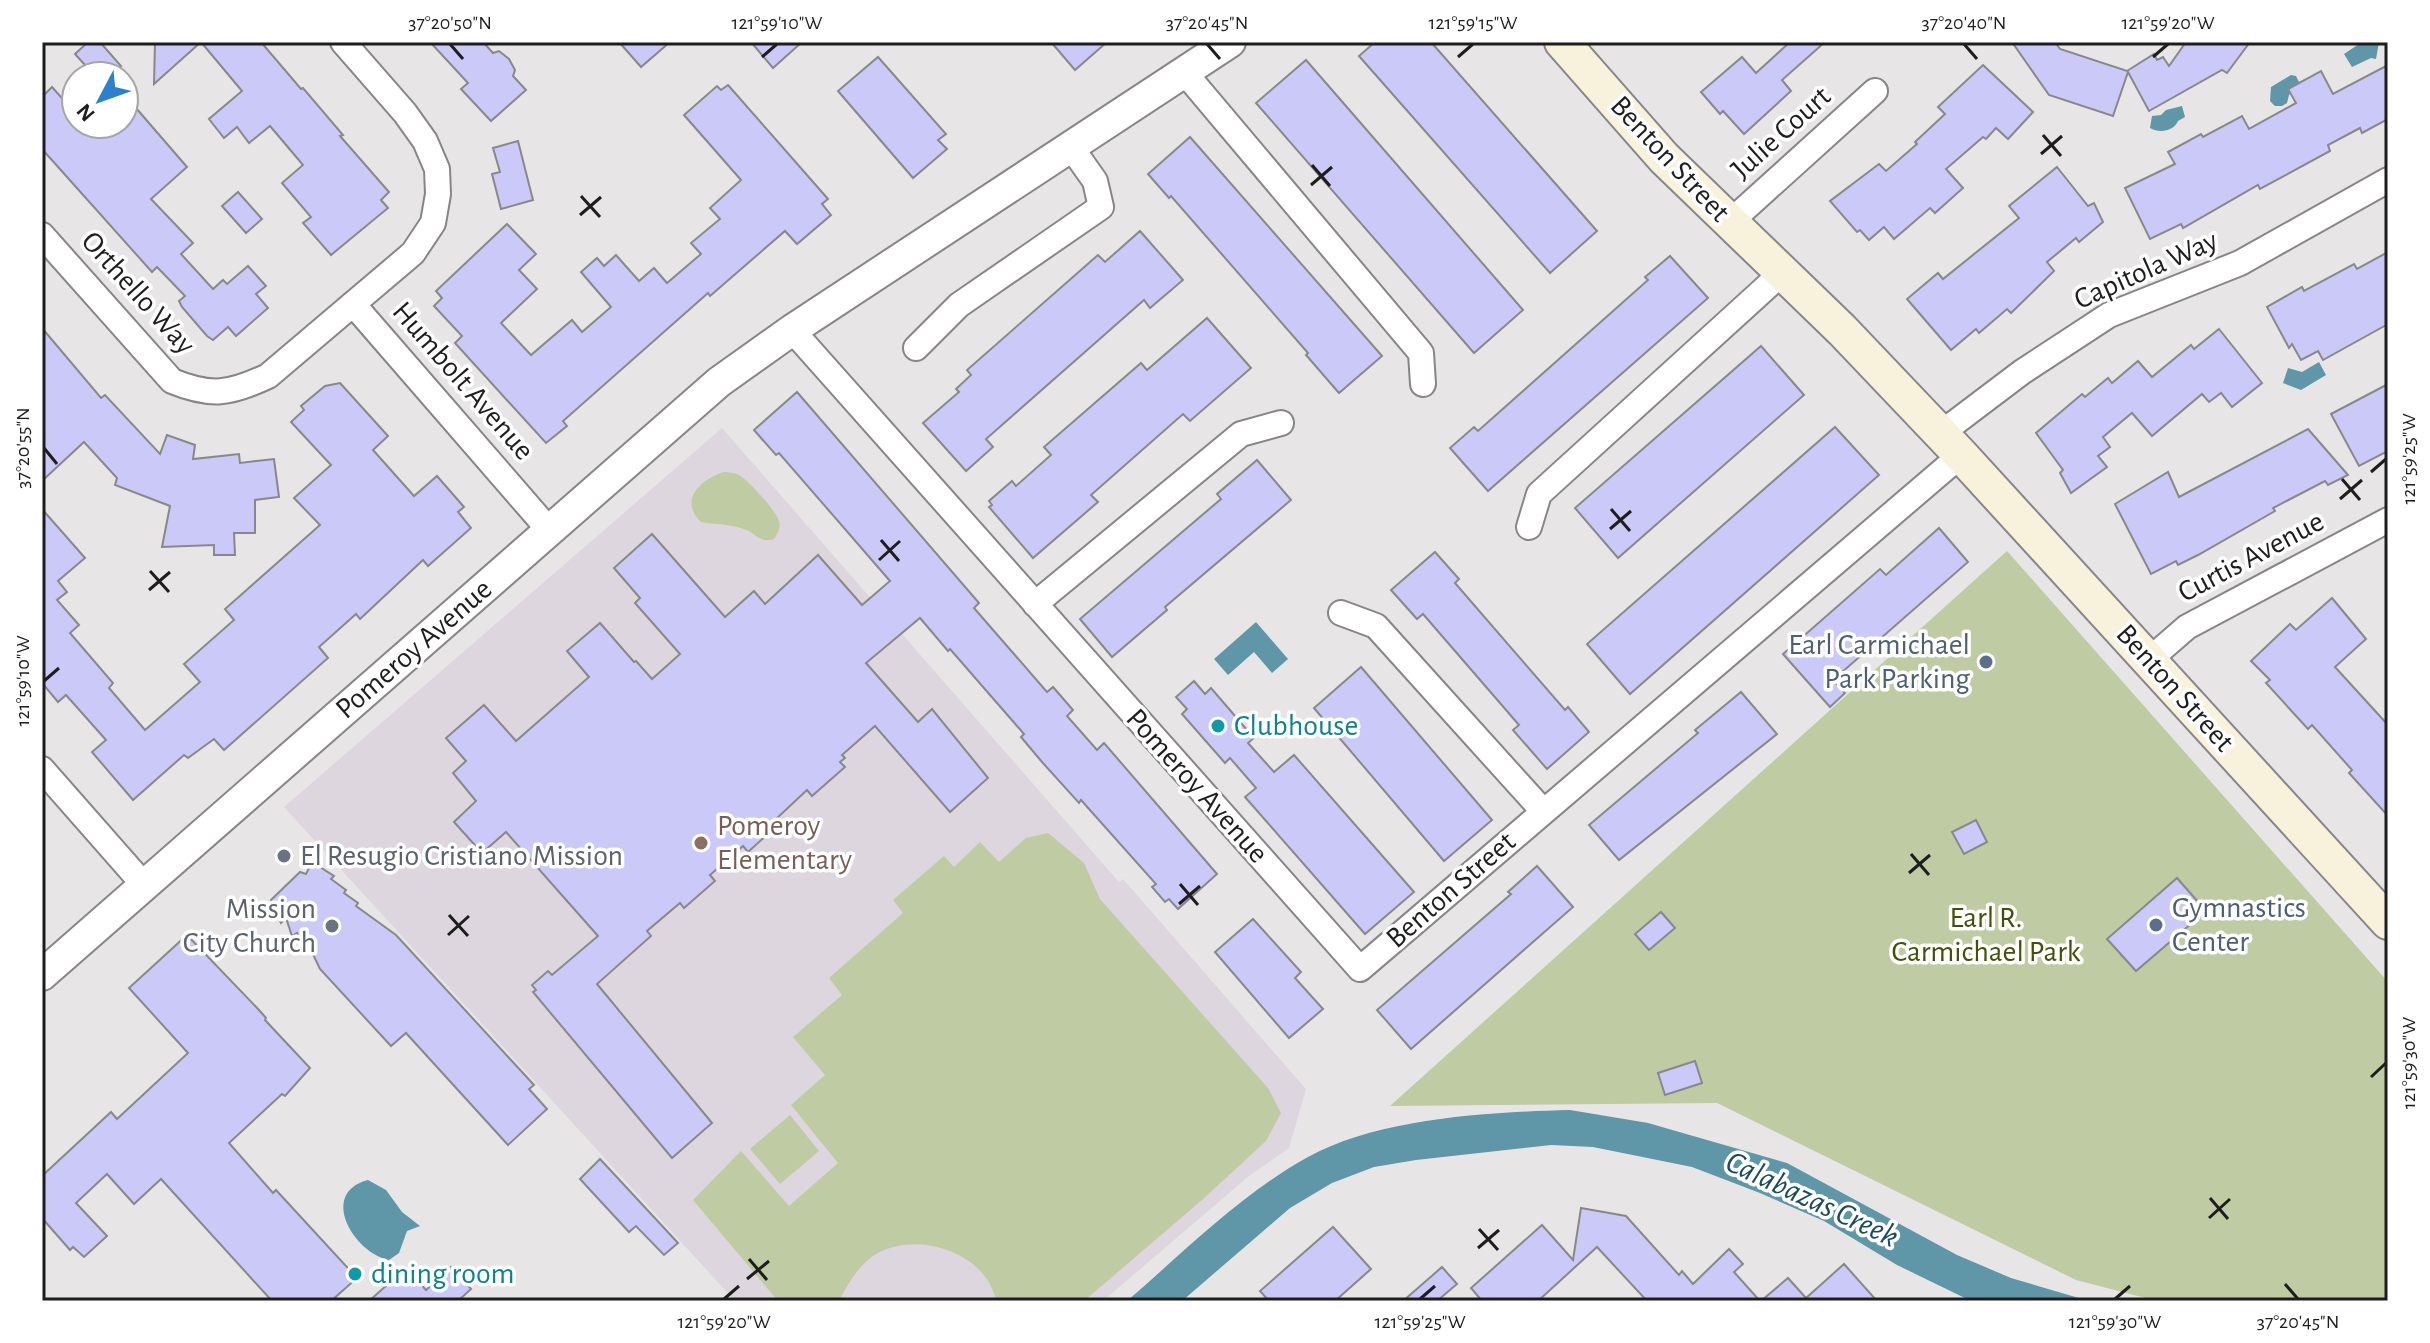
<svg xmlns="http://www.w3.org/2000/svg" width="2430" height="1343" viewBox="0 0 2430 1343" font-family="'Alegreya Sans',sans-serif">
<rect width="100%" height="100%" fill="#e8e5e7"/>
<polygon fill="#ded6de" points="722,428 1119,882 1123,879 1306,1089 1289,1148 1249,1176 1103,1301 735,1301 284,807"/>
<g fill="#bfcba2">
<path d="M724,472C726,472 734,473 737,474C747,478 776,511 779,521C781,528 778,533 774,539C760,543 758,535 746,530C730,523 716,525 701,522C678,500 701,479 724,472Z"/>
<polygon points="2007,551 2388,982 2388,1301 2157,1301 2076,1280 1717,1103 1390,1106"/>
<path d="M1048,833L1084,863L1100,899L1268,1088L1281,1113L1266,1141L1202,1200L1084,1301H997C994,1294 991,1284 986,1278C965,1247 911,1234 878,1253C860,1263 848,1283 839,1301H778L693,1200L741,1151L789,1206L838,1163L791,1105L825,1075L793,1037L842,995L829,978L903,913L893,900L944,856L954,867L980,842L999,862L1026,838Z"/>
<polygon points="790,1115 819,1151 780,1184 750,1149"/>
</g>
<g fill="#5f96a8">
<polygon points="2362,42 2379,42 2376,59 2371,58 2352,67 2344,54"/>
<polygon points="2291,75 2296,76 2299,82 2289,95 2287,103 2282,106 2275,106 2270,101 2271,87"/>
<path d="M2182,106L2185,117L2178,121C2173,132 2159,133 2150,128L2152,116L2161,115L2166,110Z"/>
<polygon points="2319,362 2326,375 2301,390 2283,383 2288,368 2302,372"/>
<polygon points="1256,622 1288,659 1272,673 1254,652 1228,675 1214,659"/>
<path d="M1570,1110L1648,1123L1787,1163L1957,1255L2011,1278L2089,1301H1971L1897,1265L1824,1221L1760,1193L1692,1167L1593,1147L1551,1145L1416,1160L1374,1167L1332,1183L1290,1208L1182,1301H1127C1185,1251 1241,1194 1308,1157C1379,1118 1491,1112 1570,1110Z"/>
<path d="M368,1180L386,1190L402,1212L420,1226L407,1231L399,1253L389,1260C354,1253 318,1193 368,1180Z"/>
</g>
<g fill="#cbc9f8" stroke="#88888b" stroke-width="2">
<polygon points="88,42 100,42 121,66 116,70 121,76 95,76 75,54"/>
<polygon points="155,42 261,42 301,89 303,88 343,135 340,136 389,192 381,200 388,208 331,255 303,223 311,217 282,183 303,165 270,126 249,143 237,127 224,138 209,119 242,91 201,42 154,84"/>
<polygon points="430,42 483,42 493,53 499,51 509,59 515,70 513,76 526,90 491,121 461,89 468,83"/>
<polygon points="619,42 670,42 641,67"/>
<polygon points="751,42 802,42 773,68"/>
<polygon points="1051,42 1107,42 1075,70"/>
<polygon points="1375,42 1431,42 1597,231 1550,273 1359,56"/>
<polygon points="1790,42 1825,42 1782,80 1791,91 1744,134 1723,111 1720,114 1701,92 1742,57 1756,73"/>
<polygon points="2012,42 2055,42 2060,49 2127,71 2154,54 2157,60 2163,57 2169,66 2186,42 2250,42 2227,73 2222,70 2149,111 2128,72 2113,116 2049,95"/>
<polygon points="878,57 946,134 938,140 947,149 913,178 838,91"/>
<polygon points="1306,60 1523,310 1474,353 1256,103"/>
<polygon points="1983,65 2033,112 2008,139 1996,128 1986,139 1983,137 1946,169 1963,188 1935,213 1930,208 1894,239 1884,227 1869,240 1860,230 1857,232 1830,201 1879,164 1886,171 1917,144 1915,142 1945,114 1938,107"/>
<polygon points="2388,65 2388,119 2362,133 2360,128 2328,145 2330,151 2260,189 2258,185 2183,228 2181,224 2150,239 2125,188 2175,164 2168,152 2201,134 2203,137 2242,116 2249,129 2296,103 2288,89 2321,71 2333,94"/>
<polygon points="728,85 828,199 822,204 831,215 797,244 785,231 710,296 708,293 563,421 567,426 546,443 455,343 462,336 434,306 442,298 436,291 507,224 536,254 519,270 537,289 501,323 531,355 572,320 582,332 611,307 581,272 597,258 604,266 616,255 639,281 654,268 667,283 701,254 691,243 720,219 710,208 741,180 684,115 717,86 721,90"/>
<polygon points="52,87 76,114 76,124 124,124 124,118 136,108 187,167 151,199 193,243 181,254 213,289 223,280 227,284 248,266 266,286 256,294 268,308 236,336 228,327 213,340 207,336 182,307 179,301 185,296 157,267 152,272 42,149 42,97"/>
<polygon points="1190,137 1382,356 1339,393 1306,355 1308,353 1171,196 1169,198 1148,174"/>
<polygon points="518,141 533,200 501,209 492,174 500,172 493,148"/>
<polygon points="2057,167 2088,206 2094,203 2103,222 2079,242 2076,238 2047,262 2054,271 2011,313 2007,309 1979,333 1976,329 1951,350 1907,299 1938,273 1943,279 2019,218 2009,206"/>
<polygon points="238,192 262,219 246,233 222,206"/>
<polygon points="1140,231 1183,280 1150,308 1144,300 986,439 993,447 966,471 923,423 959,392 956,389 971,375 967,370 1098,255 1105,262"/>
<polygon points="2388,252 2388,324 2323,360 2318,351 2301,360 2292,344 2289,348 2267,307 2302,287 2304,291 2354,264 2357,269"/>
<polygon points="1670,256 1708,298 1488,491 1450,448 1474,427 1478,431 1648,280 1645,277"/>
<polygon points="1207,318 1251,368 1190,421 1183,414 1091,495 1098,502 1033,558 989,507 992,505 989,501 1012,481 1016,486 1051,455 1044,447 1141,363 1147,370"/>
<polygon points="42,328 101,398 105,395 160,454 167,435 195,445 193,459 239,454 240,463 274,459 279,497 255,500 255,533 234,533 235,555 214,555 214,545 162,547 170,506 115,485 117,478 84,442 42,481"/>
<polygon points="2219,329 2262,383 2232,407 2221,393 2209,402 2202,394 2152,436 2132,413 2103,437 2110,447 2098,456 2107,467 2071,493 2060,473 2063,470 2036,433 2082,394 2085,397 2108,378 2112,383 2138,361 2152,377 2191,345 2194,349"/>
<polygon points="1761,346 1804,395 1618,558 1575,508"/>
<polygon points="340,383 388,436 373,450 414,496 437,476 464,507 458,512 471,528 428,566 423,560 360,619 356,614 319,647 328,658 224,750 214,739 188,758 184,755 133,800 92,752 106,740 66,695 58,702 42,683 42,509 85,558 58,581 67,592 57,600 79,625 70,633 113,683 109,688 145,730 200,682 184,664 234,620 225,609 320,525 294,498 331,465 291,422 304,410 301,406 325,386"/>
<polygon points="2388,384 2388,451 2359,466 2331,414"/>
<polygon points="797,392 979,603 974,608 1047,692 1053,687 1073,710 1067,716 1097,750 1104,743 1217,874 1178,909 1169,899 1165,902 1152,887 1156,884 1081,800 1079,803 1042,762 1021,737 1024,734 950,649 948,651 920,618 866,663 918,722 932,709 988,778 950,812 875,726 842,755 845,758 840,762 845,767 812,796 807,790 776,819 780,823 748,852 743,846 710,875 715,881 684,908 680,903 647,931 651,936 597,984 712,1123 672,1158 533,992 536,990 532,985 548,971 552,975 598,936 506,832 482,853 454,822 476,801 453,773 466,761 446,738 484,705 516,741 589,677 567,651 600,623 634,662 636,661 652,679 680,654 635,603 640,598 614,568 652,534 725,617 754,591 765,604 818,555 862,605 890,581 779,453 776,455 754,430"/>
<polygon points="1835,427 1879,475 1630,694 1587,644"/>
<polygon points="2308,429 2348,475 2328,485 2325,481 2273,508 2275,511 2198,555 2178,565 2176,561 2151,574 2115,504 2168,472 2179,497"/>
<polygon points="1257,460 1291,500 1165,607 1167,610 1112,657 1080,619 1221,499 1217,494"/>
<polygon points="1939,528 1968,562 1833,680 1845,693 1830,707 1783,654 1880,569 1886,575"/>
<polygon points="1435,552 1459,579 1455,583 1565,710 1568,707 1589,732 1547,769 1513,730 1519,725 1423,614 1417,619 1391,590"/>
<polygon points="2332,598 2366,639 2335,667 2388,725 2388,816 2349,773 2352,770 2312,725 2308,729 2266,683 2270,680 2251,661 2290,624 2296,630"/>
<polygon points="1361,667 1492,820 1444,861 1314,708"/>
<polygon points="1194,681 1205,694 1211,688 1254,738 1248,743 1274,772 1294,755 1414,892 1365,934 1245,797 1256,788 1230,758 1225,763 1182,714 1187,709 1176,697"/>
<polygon points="1741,692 1777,734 1619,860 1589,825 1698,733 1695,730"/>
<polygon points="1976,820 1987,842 1964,854 1952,832"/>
<polygon points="312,862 334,876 331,879 346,890 344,893 358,903 356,906 396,935 534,1085 529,1089 547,1109 508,1145 406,1033 391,1046 320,969 309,946 305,950 297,933 292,936 286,918 281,923 271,900 300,872 306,874"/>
<polygon points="1537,866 1573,907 1411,1049 1377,1010 1511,894 1508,892"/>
<polygon points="2177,878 2206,911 2136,971 2107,939"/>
<polygon points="1661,912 1675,928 1649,950 1635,934"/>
<polygon points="1253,919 1301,972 1295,978 1323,1009 1289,1038 1215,952"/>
<polygon points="187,935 259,1010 266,1018 265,1020 310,1068 285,1096 282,1094 229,1143 273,1193 276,1190 357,1278 331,1301 272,1301 161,1179 134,1204 107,1174 76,1203 107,1236 84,1257 73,1247 70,1250 42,1218 42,1176 111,1112 117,1119 188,1053 129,988"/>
<polygon points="1695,1061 1702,1083 1665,1095 1658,1073"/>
<polygon points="600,1159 678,1243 664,1255 636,1226 629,1232 580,1179"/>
<polygon points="1581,1208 1626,1216 1679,1275 1682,1271 1693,1284 1729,1249 1743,1264 1734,1272 1760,1301 1647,1301 1597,1247 1538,1301 1482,1301 1471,1288 1542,1225 1573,1260"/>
<polygon points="1333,1227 1371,1269 1335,1301 1269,1301 1260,1291"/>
<polygon points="1844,1264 1877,1301 1761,1301 1788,1278 1806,1298"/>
<polygon points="451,1267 471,1289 458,1301 369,1301 406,1268 426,1290"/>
<polygon points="1442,1267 1457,1284 1437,1301 1403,1301"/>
</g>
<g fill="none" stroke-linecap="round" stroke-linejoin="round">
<defs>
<g id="minor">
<polyline points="1185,73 1421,353 1423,384"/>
<polyline points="1729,223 1875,91"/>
<path d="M42,235L172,381C211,397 230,394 268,376L413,253L433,223L438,194L437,169L425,141L405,113L343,42"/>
<polyline points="353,304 550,531"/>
<polyline points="792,330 1360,969 1961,455"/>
<polyline points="916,348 959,305 1101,207 1095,181 1071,147"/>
<polyline points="1940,434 2022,372 2109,315 2240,263 2388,180"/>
<polyline points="1529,527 1539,494 1783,272"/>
<polyline points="1035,604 1241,434 1281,423"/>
<polyline points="1341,613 1376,626 1543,811"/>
<polyline points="2149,660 2187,627 2388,520"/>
<polyline points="42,769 144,885"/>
</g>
<polyline id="tertiary" points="42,975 719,382 792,330 1230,42"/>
<polyline id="secondary" points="1562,42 1664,158 1842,330 1961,455 2388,922"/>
</defs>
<use href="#minor" stroke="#888588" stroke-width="28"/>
<use href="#tertiary" stroke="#888588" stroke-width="34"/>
<use href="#secondary" stroke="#888588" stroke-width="38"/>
<use href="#minor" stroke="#fff" stroke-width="24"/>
<use href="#tertiary" stroke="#fff" stroke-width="30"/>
<use href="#secondary" stroke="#f8f2dd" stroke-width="34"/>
</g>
<path fill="none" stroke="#1e1d1e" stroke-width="3" d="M450,44L463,59M1207,44L1220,59M1964,44L1977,59M762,57L777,44M1458,57L1473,44M2153,57L2168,44M2043,135L2061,156M2041,154L2062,136M1312,165L1330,186M1311,185L1332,167M581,196L600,217M580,215L601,197M44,448L57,464M2371,472L2386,459M2342,479L2360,500M2340,499L2362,480M1611,509L1630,531M1610,529L1631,511M881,540L899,561M879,560L900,541M150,571L169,592M149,590L170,572M44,681L59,668M1911,854L1929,875M1909,873L1930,855M1180,884L1198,905M1179,904L1200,886M449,915L468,936M448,935L469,916M2371,1077L2386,1063M2210,1198L2228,1219M2209,1218L2230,1199M1479,1229L1498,1250M1478,1248L1499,1230M749,1259L767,1280M747,1279L769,1261M2285,1284L2298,1299M724,1299L739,1286M1420,1299L1435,1286M2115,1299L2130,1286"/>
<g fill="#5c6f8a" stroke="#fff" stroke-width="3">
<circle cx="1986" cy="662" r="8"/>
<circle cx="2156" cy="925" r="8"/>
</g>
<g fill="#0f9aa8" stroke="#fff" stroke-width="3">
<circle cx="1218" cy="726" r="8"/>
<circle cx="355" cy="1274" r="8"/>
</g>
<circle fill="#8d6e63" stroke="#fff" stroke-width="3" cx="701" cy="843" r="8"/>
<g fill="#6b7280" stroke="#fff" stroke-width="3">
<circle cx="284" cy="856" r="8"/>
<circle cx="332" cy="926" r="8"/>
</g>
<g text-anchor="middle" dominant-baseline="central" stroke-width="7" stroke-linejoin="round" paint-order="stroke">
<g font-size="30" fill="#1e1d1e" stroke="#fff">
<text transform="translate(1781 133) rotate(-42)">Julie Court</text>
<text transform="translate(1670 159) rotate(47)">Benton Street</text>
<text transform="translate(2146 270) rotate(-24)">Capitola Way</text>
<text transform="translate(138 293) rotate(48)">Orthello Way</text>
<text transform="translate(463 381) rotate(49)">Humbolt Avenue</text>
<text transform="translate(2251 557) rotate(-28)">Curtis Avenue</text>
<text transform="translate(414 649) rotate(-41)">Pomeroy Avenue</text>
<text transform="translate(2175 688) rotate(48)">Benton Street</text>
<text transform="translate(1197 786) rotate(48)">Pomeroy Avenue</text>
<text transform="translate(1451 890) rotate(-41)">Benton Street</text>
</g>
<g font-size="30" fill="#4e5e75" stroke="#fff" text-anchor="end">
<text x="1970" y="645">Earl Carmichael<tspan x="1970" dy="34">Park Parking</tspan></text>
<text x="2172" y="908" text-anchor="start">Gymnastics<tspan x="2172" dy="34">Center</tspan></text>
</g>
<g font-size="30" fill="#0d838f" stroke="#fff" text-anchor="start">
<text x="1234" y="726">Clubhouse</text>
<text x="371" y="1274">dining room</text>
</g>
<g font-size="30" fill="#785e54" stroke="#fff" text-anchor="start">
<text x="717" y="826">Pomeroy<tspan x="717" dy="34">Elementary</tspan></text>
</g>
<g font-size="30" fill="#5b616d" stroke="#fff" text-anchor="start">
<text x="300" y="856">El Resugio Cristiano Mission</text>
<text x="316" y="909" text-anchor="end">Mission<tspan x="316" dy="34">City Church</tspan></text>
</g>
<g font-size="30" fill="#435107" stroke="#fff">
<text x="1986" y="918">Earl R.<tspan x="1986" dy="34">Carmichael Park</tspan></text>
</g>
<g font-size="32" font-style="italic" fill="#1c4c5a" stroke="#fff">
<text transform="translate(1812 1199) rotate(25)">Calabazas Creek</text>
</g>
</g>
<rect width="2430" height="1343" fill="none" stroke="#ffffff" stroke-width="88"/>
<g transform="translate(100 100) rotate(229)"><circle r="38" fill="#ffffff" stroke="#a5a5a5" stroke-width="2"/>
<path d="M0-6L14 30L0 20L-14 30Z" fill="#2c81cf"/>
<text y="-12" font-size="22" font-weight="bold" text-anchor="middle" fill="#1e1d1e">N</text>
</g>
<rect x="44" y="44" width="2342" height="1255" fill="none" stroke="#1e1d1e" stroke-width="3"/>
<g font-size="20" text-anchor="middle" fill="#1e1d1e">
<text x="450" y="29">37°20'50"N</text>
<text x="777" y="29">121°59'10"W</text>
<text x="1207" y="29">37°20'45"N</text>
<text x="1473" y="29">121°59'15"W</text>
<text x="1964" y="29">37°20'40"N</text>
<text x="2168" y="29">121°59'20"W</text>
<text transform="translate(22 448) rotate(-90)" y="7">37°20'55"N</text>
<text transform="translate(2408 459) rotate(-90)" y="7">121°59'25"W</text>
<text transform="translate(22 681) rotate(-90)" y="7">121°59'10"W</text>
<text transform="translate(2408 1063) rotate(-90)" y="7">121°59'30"W</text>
<text x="724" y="1328">121°59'20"W</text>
<text x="1420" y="1328">121°59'25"W</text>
<text x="2115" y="1328">121°59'30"W</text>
<text x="2298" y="1328">37°20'45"N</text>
</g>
</svg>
